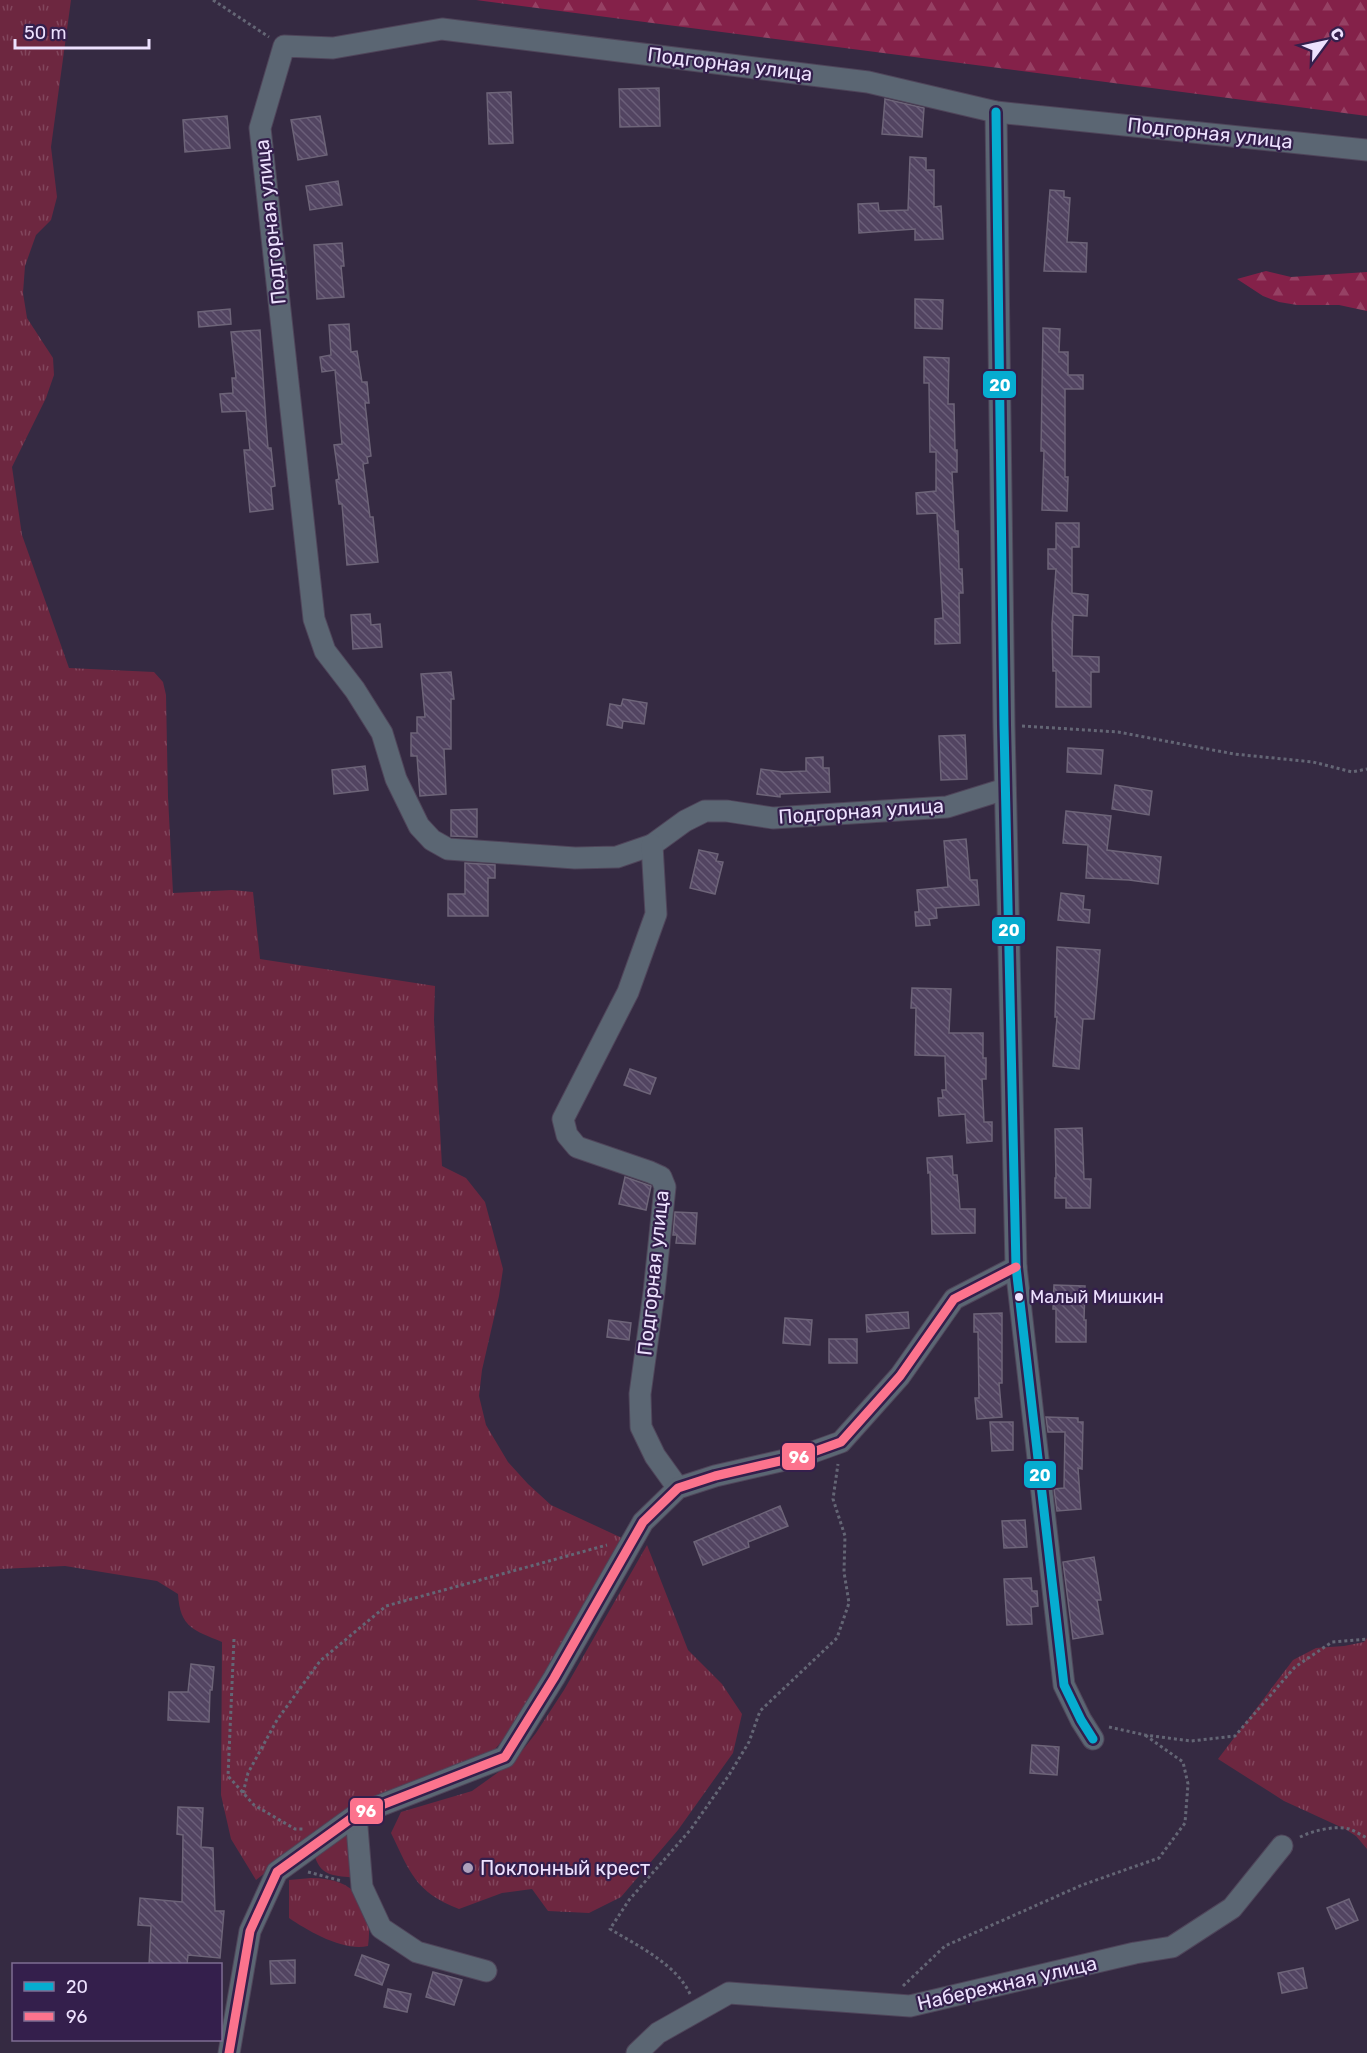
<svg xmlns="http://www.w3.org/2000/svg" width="1367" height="2053" viewBox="0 0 1367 2053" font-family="Rubik,sans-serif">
<defs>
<pattern id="grass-tufts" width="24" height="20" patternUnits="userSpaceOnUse" patternTransform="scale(1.5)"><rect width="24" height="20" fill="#6d2740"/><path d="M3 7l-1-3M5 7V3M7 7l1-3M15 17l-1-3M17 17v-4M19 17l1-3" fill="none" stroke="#82465d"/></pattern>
<pattern id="forest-firs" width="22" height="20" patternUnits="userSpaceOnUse" patternTransform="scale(1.5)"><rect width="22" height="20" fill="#842149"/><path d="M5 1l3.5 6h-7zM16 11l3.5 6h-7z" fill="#964164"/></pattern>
<pattern id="building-back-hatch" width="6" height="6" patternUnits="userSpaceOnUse" patternTransform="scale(1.5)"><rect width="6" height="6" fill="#524461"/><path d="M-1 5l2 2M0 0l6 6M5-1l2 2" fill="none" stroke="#6b5f79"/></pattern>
</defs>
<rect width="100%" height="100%" fill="#352a42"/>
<g fill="url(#grass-tufts)">
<path d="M0,0H71L51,147L57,197L51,220L36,235L25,266L23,293L27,318L53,358L54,375L46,398L12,467L22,535L69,668L154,672L163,682L166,695L168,797L173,893L232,890L253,892L260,959L435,986L434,1020L442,1166L466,1178L485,1202L503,1269L499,1296L482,1370L479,1396L486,1425L508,1462L528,1484L551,1505L622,1538C598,1581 574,1624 549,1666C530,1699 512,1733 484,1761L311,1837L256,1880L231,1839L221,1795L222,1642C194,1630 180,1628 178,1594L157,1581L65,1566L0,1569Z"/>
<path d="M647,1545L688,1650L722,1684L742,1714L733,1753L678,1830L621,1897L589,1913L548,1911L532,1889L502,1893L459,1909C415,1892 410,1872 391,1833L401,1812L472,1791L514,1761L536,1733L564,1690Z"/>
<polygon points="1367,1638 1367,1849 1356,1836 1345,1829 1284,1801 1218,1759 1293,1660 1316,1648 1344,1646 1364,1642"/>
<path d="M351,1828L355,1878C336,1875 322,1878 315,1857Z"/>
<path d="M311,1878C355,1878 374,1903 368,1946C344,1952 308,1931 289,1918V1880Z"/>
</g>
<g fill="url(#forest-firs)">
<polygon points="476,0 1367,0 1367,116"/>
<polygon points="1266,271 1291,277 1367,272 1367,311 1339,305 1297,305 1279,302 1263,296 1237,279"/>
</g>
<g fill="url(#building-back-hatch)" stroke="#6d6478" stroke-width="1.5">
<polygon points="659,88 660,126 620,127 619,89"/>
<polygon points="511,92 513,143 489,144 487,93"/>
<polygon points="885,99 924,108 922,137 882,134"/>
<polygon points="227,116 230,148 185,152 183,120"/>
<polygon points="320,116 327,155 298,160 291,120"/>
<polygon points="910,157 926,158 926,170 934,170 934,207 941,206 943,239 915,240 915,229 859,233 858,204 878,203 879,211 908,210"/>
<polygon points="338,181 342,205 310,210 306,186"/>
<polygon points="1050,190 1064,191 1064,197 1070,198 1067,242 1087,243 1086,272 1044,271"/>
<polygon points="342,243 344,266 341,266 344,297 317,299 314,245"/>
<polygon points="915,299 943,300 942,329 915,328"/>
<polygon points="230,309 231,324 199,327 198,312"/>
<polygon points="349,324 351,352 357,351 362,382 367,382 369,403 365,403 371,456 367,457 368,463 363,464 370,517 373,517 378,562 347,565 342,504 339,504 336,480 339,479 334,445 342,444 335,370 322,372 320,357 331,355 329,325"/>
<polygon points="1043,328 1060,329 1059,352 1068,352 1068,375 1083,375 1083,389 1065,389 1065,477 1068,477 1067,511 1042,510 1044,451 1041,451"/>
<polygon points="260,330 266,423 268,448 271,448 275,486 271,487 273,509 250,512 244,450 250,450 246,411 222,412 220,394 233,393 232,378 236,378 231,332"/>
<polygon points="924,357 949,358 948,404 954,404 955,450 957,450 957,472 952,472 955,531 958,531 959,569 962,569 963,593 959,593 960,643 935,644 935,619 943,618 937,513 917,514 916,493 936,491 936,452 930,452 929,383 924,383"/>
<polygon points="1056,523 1079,523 1079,547 1072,547 1072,593 1088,595 1087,616 1073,615 1072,656 1099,657 1099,672 1091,672 1091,707 1056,707 1056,671 1053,671 1052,624 1056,569 1048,569 1048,549 1056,549"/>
<polygon points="370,614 371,625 380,624 382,647 353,649 351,615"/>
<polygon points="451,672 454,699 451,699 451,749 444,749 446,794 420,796 417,756 411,756 411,733 417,733 417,717 425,717 421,674"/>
<polygon points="623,699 647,703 644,724 623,721 622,728 607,725 610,704 621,706"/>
<polygon points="965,735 967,779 941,780 939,736"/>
<polygon points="1068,748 1103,750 1101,774 1067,772"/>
<polygon points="823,757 823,768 829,768 830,792 780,794 780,797 757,794 761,769 783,772 806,771 806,758"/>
<polygon points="365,766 368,790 334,794 332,770"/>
<polygon points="1115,785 1152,791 1149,815 1112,809"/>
<polygon points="477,809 477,837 451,836 451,810"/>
<polygon points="1066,811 1111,816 1107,850 1161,857 1158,884 1129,880 1086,878 1088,845 1063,843"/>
<polygon points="966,839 970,880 977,880 979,905 936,908 937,918 929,919 930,925 916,926 915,912 919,912 917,890 948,887 944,841"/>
<polygon points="699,850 718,854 716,861 723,862 715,894 690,888"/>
<polygon points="465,863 495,865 495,878 488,878 488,916 448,916 448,894 465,894"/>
<polygon points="1061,893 1084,896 1083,909 1090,910 1089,923 1058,920"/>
<polygon points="1057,947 1100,950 1094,1019 1083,1019 1079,1069 1053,1066 1057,1017 1055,1017"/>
<polygon points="912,988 951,989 949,1033 983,1033 983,1058 986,1058 986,1079 982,1079 984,1122 992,1122 992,1141 967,1143 965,1114 939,1116 938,1098 943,1098 942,1090 946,1090 945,1056 915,1055 916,1008 911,1008"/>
<polygon points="630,1069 656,1078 650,1094 624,1085"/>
<polygon points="1082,1128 1084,1179 1091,1179 1090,1208 1066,1208 1066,1198 1055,1198 1055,1178 1056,1178 1055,1129"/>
<polygon points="952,1156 953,1175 957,1175 960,1209 975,1209 975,1233 932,1234 930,1172 928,1173 927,1158"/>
<polygon points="625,1177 651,1186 646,1210 619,1204"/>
<polygon points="675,1212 697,1213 695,1244 676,1243 677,1235 673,1235"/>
<polygon points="1054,1285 1085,1286 1084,1320 1086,1320 1086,1342 1056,1342 1056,1309 1053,1309"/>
<polygon points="908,1312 909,1328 867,1332 866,1315"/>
<polygon points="1002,1313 1002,1383 999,1383 1002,1417 977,1419 975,1398 979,1398 978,1332 974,1332 974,1314"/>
<polygon points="785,1318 812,1320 810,1345 783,1343"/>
<polygon points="609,1320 631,1323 629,1340 607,1337"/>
<rect x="829" y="1339" width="28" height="24"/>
<polygon points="1046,1417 1078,1418 1078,1422 1083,1422 1082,1469 1078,1468 1081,1509 1057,1511 1054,1489 1064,1488 1065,1432 1048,1432"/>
<polygon points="990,1422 1013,1422 1013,1450 992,1451"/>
<polygon points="780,1506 788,1526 748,1542 749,1547 703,1565 694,1542"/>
<polygon points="1025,1520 1027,1547 1004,1548 1002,1521"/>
<polygon points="1094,1557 1101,1600 1097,1600 1103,1634 1073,1639 1063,1562"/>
<polygon points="1031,1578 1032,1591 1037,1591 1038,1606 1031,1607 1032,1624 1007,1625 1004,1579"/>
<polygon points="191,1664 214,1667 212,1690 210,1690 209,1722 168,1720 169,1692 188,1692"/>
<polygon points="1032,1745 1059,1747 1057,1775 1030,1773"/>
<polygon points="178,1807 203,1808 201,1847 213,1848 215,1911 224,1911 220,1958 188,1955 187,1965 149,1965 151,1926 138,1925 140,1898 182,1902 183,1835 177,1834"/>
<polygon points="1349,1899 1358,1920 1336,1929 1327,1908"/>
<polygon points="362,1955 389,1965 382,1985 355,1975"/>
<polygon points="295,1960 295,1983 271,1984 270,1961"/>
<polygon points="1303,1968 1307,1988 1282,1993 1278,1973"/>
<polygon points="433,1972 462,1980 454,2005 426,1997"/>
<polygon points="388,1989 411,1994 407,2012 384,2007"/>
</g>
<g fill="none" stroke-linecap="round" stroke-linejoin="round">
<defs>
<g id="street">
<polyline points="996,112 1004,725 1016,1267 1064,1685 1081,1720 1093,1739"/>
<polyline points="1005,789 947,807 773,818 727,811 705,811 685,821 652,845 617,857 575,858 448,849 432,840 419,826 396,779 382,733 355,690 325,651 314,619 260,128 284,46 333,48 442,29 868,82 996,112 1367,150"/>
<polyline points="652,845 656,914 628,992 563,1119 567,1135 577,1147 650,1172 661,1177 665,1187 654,1292 640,1394 641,1427 655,1456 678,1488"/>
<polyline points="356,1815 362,1887 381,1928 417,1952 486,1971"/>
<polyline points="229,2053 250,1931 277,1872 356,1815 505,1757 554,1678 643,1522 678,1488 715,1476 802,1456 841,1442 900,1376 954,1299 1016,1267"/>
<polyline points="637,2053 658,2033 729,1993 910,2006 1135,1953 1172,1947 1232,1908 1282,1846"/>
</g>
</defs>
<use href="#street" stroke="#4f455a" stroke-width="23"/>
<g stroke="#646675" stroke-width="3" stroke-dasharray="3 3" stroke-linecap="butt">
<polyline points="213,0 269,37"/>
<polyline points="1022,726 1118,732 1234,754 1313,762 1352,772 1367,769"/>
<polyline points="234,1639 228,1776 254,1805 295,1829 304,1829"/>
<polyline points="1109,1727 1145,1735 1191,1741 1235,1736 1295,1667 1332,1642 1367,1639"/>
<polyline points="243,1793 248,1773 277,1720 320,1661 386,1606 607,1545"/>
<path d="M1300,1837C1312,1831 1335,1825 1349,1829C1355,1831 1361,1835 1367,1838"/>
<polyline points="308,1872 342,1881"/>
<polyline points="903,1986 945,1946 1082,1885 1159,1858 1185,1823 1188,1784 1183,1762 1145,1735"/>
<path d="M690,1994C676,1964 638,1946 610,1929L629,1900L691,1829L729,1775L749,1742L760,1711L837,1638L849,1603L844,1572L845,1536L833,1499L838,1464"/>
</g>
<use href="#street" stroke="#5b6673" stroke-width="21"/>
<defs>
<polyline id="bus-1" points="996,112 1004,725 1016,1267 1064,1685 1081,1720 1093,1739"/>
<polyline id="bus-2" points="229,2053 250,1931 277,1872 356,1815 505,1757 554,1678 643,1522 678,1488 715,1476 802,1456 841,1442 900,1376 954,1299 1016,1267"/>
</defs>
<use href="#bus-1" stroke="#341f4c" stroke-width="14"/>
<use href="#bus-2" stroke="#341f4c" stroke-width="14"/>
<use href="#bus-1" stroke="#06acd0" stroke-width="9"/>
<use href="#bus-2" stroke="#fc738d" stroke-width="9"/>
</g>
<circle fill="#ede1fe" stroke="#341f4c" stroke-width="2" cx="1019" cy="1297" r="5"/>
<circle fill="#ada1bc" stroke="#341f4c" stroke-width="2" cx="468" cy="1868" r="6"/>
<g text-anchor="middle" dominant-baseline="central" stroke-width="4.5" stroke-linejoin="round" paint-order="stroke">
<g font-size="18" fill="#ede1fe" stroke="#341f4c" text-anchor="start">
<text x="1030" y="1297">Малый Мишкин</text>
</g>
<g font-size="20" fill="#ede1fe" stroke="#341f4c">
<text transform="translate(730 64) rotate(7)">Подгорная улица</text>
<text transform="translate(1210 133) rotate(6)">Подгорная улица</text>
<text transform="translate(270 222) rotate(-96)">Подгорная улица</text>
<text transform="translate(861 811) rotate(-4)">Подгорная улица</text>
<text transform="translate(653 1273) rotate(-84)">Подгорная улица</text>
<text transform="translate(1007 1983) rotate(-13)">Набережная улица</text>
</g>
<g font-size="20" fill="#ede1fe" stroke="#341f4c" text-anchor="start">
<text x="480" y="1868">Поклонный крест</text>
</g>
</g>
<g stroke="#341f4c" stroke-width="2">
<rect x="982" y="370" width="35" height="29" rx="6" fill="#06acd0"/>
<rect x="991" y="916" width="35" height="29" rx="6" fill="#06acd0"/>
<rect x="781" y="1442" width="35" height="29" rx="6" fill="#fc738d"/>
<rect x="1023" y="1460" width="34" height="29" rx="6" fill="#06acd0"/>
<rect x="349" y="1797" width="35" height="28" rx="6" fill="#fc738d"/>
</g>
<g font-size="16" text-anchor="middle" font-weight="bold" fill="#fff">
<text x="1000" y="391">20</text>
<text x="1009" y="936">20</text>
<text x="799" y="1463">96</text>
<text x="1040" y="1481">20</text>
<text x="366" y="1817">96</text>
</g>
<rect x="12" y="1963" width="210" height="78" fill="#341f4c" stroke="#7e6d93" stroke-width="1.5"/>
<rect x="24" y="1982" width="30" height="9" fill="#06acd0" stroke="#7e6d93" stroke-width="1.5"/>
<text x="66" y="1993" font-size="18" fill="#ede1fe">20</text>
<rect x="24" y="2012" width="30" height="9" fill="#fc738d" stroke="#7e6d93" stroke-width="1.5"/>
<text x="66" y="2023" font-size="18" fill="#ede1fe">96</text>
<g transform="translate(1325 42) rotate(57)" stroke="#341f4c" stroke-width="4.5" paint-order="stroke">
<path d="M0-4.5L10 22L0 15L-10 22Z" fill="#ede1fe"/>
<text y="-9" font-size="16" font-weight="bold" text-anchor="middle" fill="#ede1fe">С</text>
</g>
<path d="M15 39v9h134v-9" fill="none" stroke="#ede1fe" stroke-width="3"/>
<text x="24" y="39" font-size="18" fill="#ede1fe" stroke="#341f4c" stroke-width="4.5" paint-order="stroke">50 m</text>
</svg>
